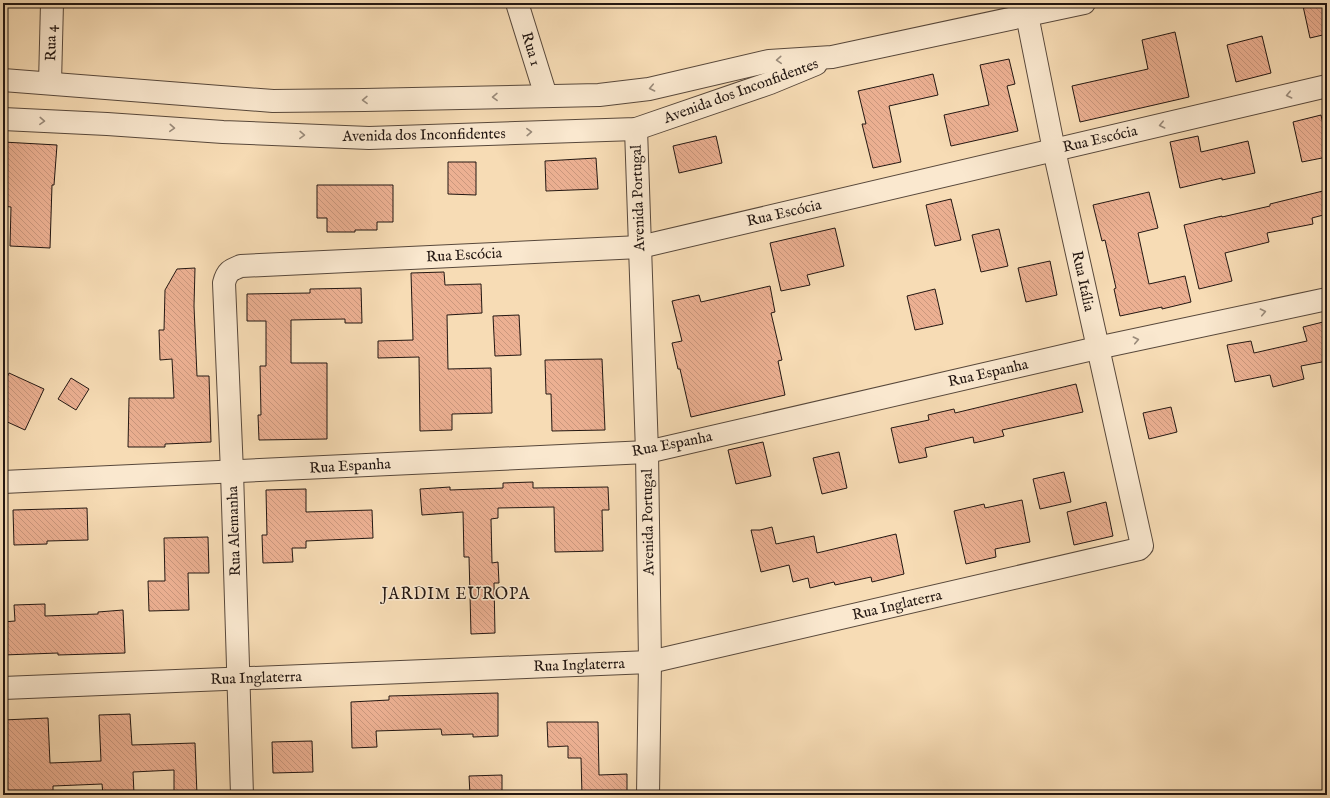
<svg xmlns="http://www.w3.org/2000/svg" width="1330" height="798" viewBox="0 0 1330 798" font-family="'IM FELL English',serif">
<defs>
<pattern id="building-back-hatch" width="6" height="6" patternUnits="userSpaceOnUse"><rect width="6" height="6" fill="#ecb092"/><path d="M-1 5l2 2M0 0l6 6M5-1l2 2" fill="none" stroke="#ca977d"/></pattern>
</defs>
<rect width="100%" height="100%" fill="#f7dcb5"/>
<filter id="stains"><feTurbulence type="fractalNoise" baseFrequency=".005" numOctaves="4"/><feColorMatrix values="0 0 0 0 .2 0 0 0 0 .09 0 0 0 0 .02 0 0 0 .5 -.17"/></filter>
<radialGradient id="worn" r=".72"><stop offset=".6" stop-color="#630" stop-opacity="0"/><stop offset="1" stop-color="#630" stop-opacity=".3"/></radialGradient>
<g fill="url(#building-back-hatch)" stroke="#231712">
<polygon points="1314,3 1327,3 1327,34 1310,38 1303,6"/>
<polygon points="1175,32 1189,97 1080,122 1072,86 1148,69 1142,40"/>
<polygon points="1262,36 1271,73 1236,82 1227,45"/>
<polygon points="1009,59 1015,84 1007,86 1018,131 951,146 944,115 989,105 980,65"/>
<polygon points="933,74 938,95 889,106 901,162 873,168 862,124 866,124 858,91"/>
<polygon points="1321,115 1327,142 1327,157 1302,162 1293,122"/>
<polygon points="716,136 722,163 679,173 673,146"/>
<polygon points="1198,136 1201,152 1248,141 1255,173 1222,180 1222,178 1180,188 1170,142"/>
<polygon points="3,142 57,145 54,185 52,185 50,248 10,246 11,207 3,206"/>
<polygon points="596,158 598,189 546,191 545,161"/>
<polygon points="448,162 476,162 476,195 448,194"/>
<polygon points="317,185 393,185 393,222 377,222 377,230 355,230 355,232 327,232 327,218 317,218"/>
<polygon points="1327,190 1327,214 1312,218 1313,224 1267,233 1269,242 1225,253 1232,281 1199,289 1184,225 1222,216 1222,217 1270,206 1270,204"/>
<polygon points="1149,192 1158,228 1138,233 1149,284 1185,276 1191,302 1162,309 1162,307 1120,316 1114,289 1116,288 1105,240 1102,241 1093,205"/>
<polygon points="951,199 961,240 935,246 926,205"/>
<polygon points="835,228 844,266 807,275 810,285 781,291 770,243"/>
<polygon points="999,229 1008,266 981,272 972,235"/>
<polygon points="1050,261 1057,295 1026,302 1018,268"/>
<polygon points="195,268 194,306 197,376 209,376 211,442 165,444 165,447 128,447 129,398 174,398 172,359 160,360 159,330 164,330 165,290 177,269"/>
<polygon points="444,272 445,285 481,284 482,313 447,315 448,369 491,368 492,413 452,414 452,430 420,431 419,357 378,358 378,341 413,340 411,273"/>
<polygon points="770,286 775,312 771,313 782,360 778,361 785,395 691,417 680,369 678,369 672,343 682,341 672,301 699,295 701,302"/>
<polygon points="361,288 362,323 345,323 345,319 291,320 291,363 327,363 327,439 259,440 258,415 261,415 260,366 266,366 266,321 247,321 247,294 310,293 310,289"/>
<polygon points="935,289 943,324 915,330 907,296"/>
<polygon points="519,315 521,355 495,356 493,316"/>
<polygon points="1327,321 1327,361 1301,366 1304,379 1273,387 1270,375 1235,382 1227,345 1251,341 1254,353 1307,341 1303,327"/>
<polygon points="602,359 605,430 552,431 551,394 546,394 545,360"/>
<polygon points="9,373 44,389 25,430 3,420 3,387"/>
<polygon points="71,378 89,389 76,410 58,399"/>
<polygon points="1076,384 1083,412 1002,430 1004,436 974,443 973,437 925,448 927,457 899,463 891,428 929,420 928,415 954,409 955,413"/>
<polygon points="1171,407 1177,432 1149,439 1143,413"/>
<polygon points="763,442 771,476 736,484 728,450"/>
<polygon points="839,452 847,488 822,494 813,458"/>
<polygon points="1064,472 1071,502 1040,509 1033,479"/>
<polygon points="533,482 533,488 608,487 609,510 602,510 603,551 555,552 554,507 498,508 498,518 491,519 492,563 498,562 499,583 494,583 495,633 471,634 469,557 464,557 463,512 422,515 420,489 450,487 450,490 503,488 503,483"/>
<polygon points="306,489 306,512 372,510 373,538 306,541 306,548 292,548 293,562 263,563 262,535 267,535 266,490"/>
<polygon points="1022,500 1030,542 995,549 996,557 966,564 954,511 984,504 985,508"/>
<polygon points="1106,502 1113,536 1074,545 1067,512"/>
<polygon points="87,508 88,540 47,541 47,544 14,545 13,510"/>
<polygon points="772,527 776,544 814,536 817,553 896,534 904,574 872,582 871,577 835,585 834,582 810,588 808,578 793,582 789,565 761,572 751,530 760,530"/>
<polygon points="208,537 209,573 188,573 189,610 149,611 148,581 165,581 164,538"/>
<polygon points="45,604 45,616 98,614 98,612 123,610 125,653 58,655 58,653 3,655 3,622 15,621 14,605"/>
<polygon points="498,693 498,736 473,737 473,734 442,735 441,729 376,731 377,747 352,748 351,702 389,700 389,696"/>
<polygon points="130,714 132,745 195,743 197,795 174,795 174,770 133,772 134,794 103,795 102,784 53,786 53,795 3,795 3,720 48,718 50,763 101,761 99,715"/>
<polygon points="547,722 598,722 599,775 627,774 627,795 582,795 581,758 568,758 568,746 548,747"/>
<polygon points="312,741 313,772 273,773 272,742"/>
<polygon points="502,775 502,795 470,795 469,776"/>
</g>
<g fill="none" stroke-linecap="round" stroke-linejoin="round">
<defs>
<g id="minor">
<polyline points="517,3 546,96"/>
<polyline points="50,83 52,3"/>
<polyline points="636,129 647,452 650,662 648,795"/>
<polyline points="3,482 647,452 1097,348 1327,299"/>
<polyline points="3,688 650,662 1139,549 1142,546 1141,541 1054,150 1027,15"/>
<path d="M242,795L232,472L224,283C227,271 231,270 241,266L640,247L1327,86"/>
</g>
<g id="tertiary">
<polyline points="3,80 273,101 364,100 599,95 649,89 769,61 832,57 1084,3"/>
<polyline points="3,119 107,124 223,132 369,138 636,129 770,83 816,64"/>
</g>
</defs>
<use href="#minor" stroke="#58483b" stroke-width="24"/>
<use href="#tertiary" stroke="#58483b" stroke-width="24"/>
<use href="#minor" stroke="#fae8cf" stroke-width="22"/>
<use href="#tertiary" stroke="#fae8cf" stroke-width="22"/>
</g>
<defs><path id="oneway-chevron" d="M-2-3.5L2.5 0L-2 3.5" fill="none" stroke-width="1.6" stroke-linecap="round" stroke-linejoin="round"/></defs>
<g stroke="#998a7a">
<use href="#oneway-chevron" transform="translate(779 60) rotate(176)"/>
<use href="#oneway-chevron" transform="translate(652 88) rotate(168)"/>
<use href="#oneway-chevron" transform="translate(1289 95) rotate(167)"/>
<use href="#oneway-chevron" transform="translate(495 97) rotate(179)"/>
<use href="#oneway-chevron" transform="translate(365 100) rotate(179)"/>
<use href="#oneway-chevron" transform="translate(42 121) rotate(3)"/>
<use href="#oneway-chevron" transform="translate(1162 125) rotate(167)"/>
<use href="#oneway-chevron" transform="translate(172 128) rotate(4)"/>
<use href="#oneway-chevron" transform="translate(529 132) rotate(-2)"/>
<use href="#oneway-chevron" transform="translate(302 135) rotate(2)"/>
<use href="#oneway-chevron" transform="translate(1263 312) rotate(-12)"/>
<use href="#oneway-chevron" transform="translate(1136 340) rotate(-12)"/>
</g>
<g text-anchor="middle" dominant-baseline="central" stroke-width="3" stroke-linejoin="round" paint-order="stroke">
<g font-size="15" fill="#231712" stroke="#fae8cf">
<text transform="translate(51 43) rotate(-89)">Rua 4</text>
<text transform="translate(531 49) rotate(73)">Rua 1</text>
<text transform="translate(741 91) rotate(-20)">Avenida dos Inconfidentes</text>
<text transform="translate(424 135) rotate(-1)">Avenida dos Inconfidentes</text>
<text transform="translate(1100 139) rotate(-13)">Rua Escócia</text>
<text transform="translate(638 198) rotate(-92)">Avenida Portugal</text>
<text transform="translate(784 213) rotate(-13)">Rua Escócia</text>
<text transform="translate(464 255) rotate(-3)">Rua Escócia</text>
<text transform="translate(1083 281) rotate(78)">Rua Itália</text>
<text transform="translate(988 373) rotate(-13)">Rua Espanha</text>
<text transform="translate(672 444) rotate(-11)">Rua Espanha</text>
<text transform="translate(350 466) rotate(-3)">Rua Espanha</text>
<text transform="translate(648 522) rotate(-91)">Avenida Portugal</text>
<text transform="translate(234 531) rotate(-92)">Rua Alemanha</text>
<text transform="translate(897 605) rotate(-13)">Rua Inglaterra</text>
<text transform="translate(579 665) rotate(-2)">Rua Inglaterra</text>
<text transform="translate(256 678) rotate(-2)">Rua Inglaterra</text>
</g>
<g font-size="16" letter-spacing="1" fill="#231712" stroke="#fae8cf">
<text x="456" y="595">JARDIM EUROPA</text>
</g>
</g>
<rect width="1330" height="798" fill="none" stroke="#f7dcb5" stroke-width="16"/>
<rect x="4" y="4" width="1322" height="790" fill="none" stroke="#231712" stroke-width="2"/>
<rect x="8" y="8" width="1314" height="782" fill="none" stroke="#231712"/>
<rect width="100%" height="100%" filter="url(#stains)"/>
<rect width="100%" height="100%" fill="url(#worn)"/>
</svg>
